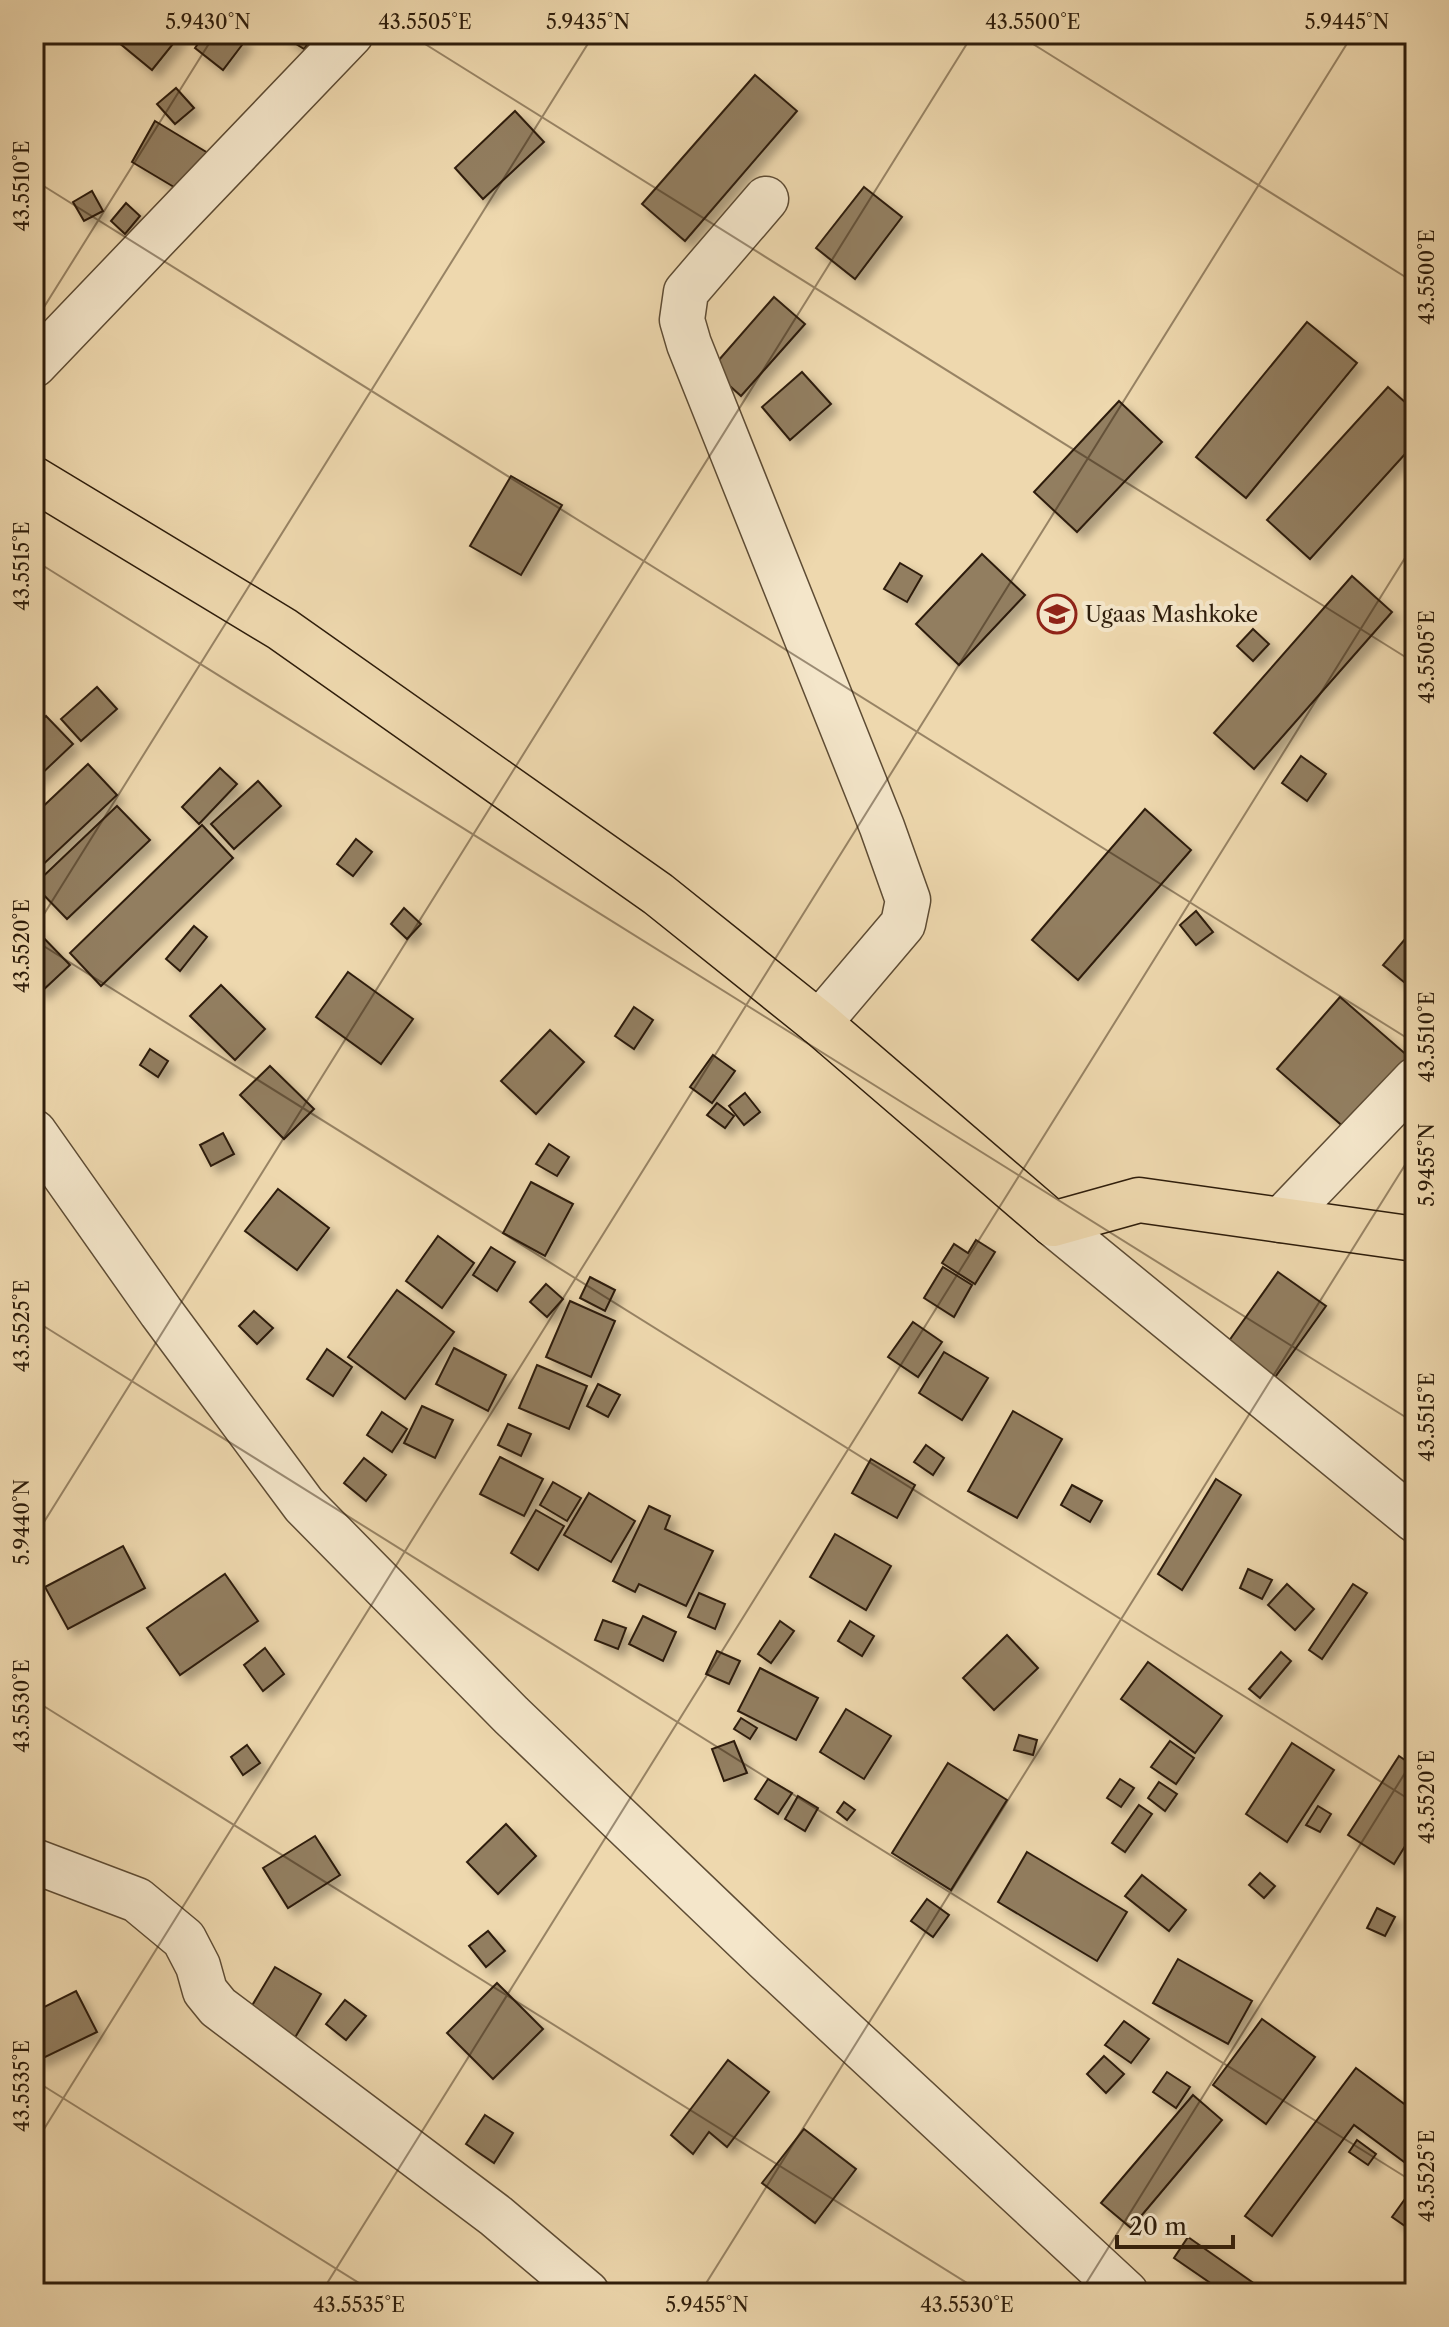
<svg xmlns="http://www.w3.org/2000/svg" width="1449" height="2327" viewBox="0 0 1449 2327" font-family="'Libre Caslon Text',serif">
<defs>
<filter id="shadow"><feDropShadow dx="7" dy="7" stdDeviation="4" flood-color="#0004"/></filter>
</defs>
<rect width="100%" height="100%" fill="#eed8ae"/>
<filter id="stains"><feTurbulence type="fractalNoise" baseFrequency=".0025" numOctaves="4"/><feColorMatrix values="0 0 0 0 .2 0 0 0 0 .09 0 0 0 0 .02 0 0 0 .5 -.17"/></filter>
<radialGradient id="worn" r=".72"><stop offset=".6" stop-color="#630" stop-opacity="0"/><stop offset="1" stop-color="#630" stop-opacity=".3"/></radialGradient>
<g fill="#927e60" stroke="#2e1d0b" stroke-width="2" filter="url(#shadow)">
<polygon points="124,34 181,34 152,70 118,42"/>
<polygon points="205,34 236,34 245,41 223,70 195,48"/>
<polygon points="287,34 315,34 304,49 285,37"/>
<polygon points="755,75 797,111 685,241 642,204"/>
<polygon points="176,88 194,108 175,124 157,104"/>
<polygon points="515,111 544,142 483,199 455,168"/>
<polygon points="155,121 208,153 184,193 132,162"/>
<polygon points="864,187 902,217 855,279 816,248"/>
<polygon points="92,191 103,211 84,221 73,202"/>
<polygon points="126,203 140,216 125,234 111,221"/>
<polygon points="774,297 805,324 741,396 711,369"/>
<polygon points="1307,322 1357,363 1246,498 1196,457"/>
<polygon points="802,372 831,404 790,440 762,407"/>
<polygon points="1388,387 1415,411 1415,443 1310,559 1267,520"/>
<polygon points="1119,401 1162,442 1077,532 1034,492"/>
<polygon points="511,476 562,505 521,575 470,546"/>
<polygon points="982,554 1025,595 959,665 916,624"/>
<polygon points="900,563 922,576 907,602 884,589"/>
<polygon points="1352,576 1392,612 1254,769 1214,733"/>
<polygon points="1253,629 1269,644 1253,661 1237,646"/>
<polygon points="97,687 117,709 81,741 61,719"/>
<polygon points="46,716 73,744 34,781 34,727"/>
<polygon points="1301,756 1326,774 1307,801 1282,783"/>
<polygon points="88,764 117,795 34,873 34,815"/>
<polygon points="220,768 237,784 199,824 182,807"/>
<polygon points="258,781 281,806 234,849 211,824"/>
<polygon points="117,806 150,840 67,919 34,885"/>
<polygon points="1145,809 1191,850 1078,980 1032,940"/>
<polygon points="202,825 233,858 101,986 70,953"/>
<polygon points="356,839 372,852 353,876 337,864"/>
<polygon points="404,908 421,924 407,939 391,924"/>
<polygon points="1196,911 1213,932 1196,945 1180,925"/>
<polygon points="194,926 207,937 180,971 166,959"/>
<polygon points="34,928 70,965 41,992 34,985"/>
<polygon points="1411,932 1415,936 1415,991 1383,965"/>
<polygon points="348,972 413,1019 381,1064 316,1017"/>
<polygon points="221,985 265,1029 235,1060 190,1016"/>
<polygon points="1340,997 1409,1057 1346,1129 1277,1069"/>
<polygon points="634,1007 653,1020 634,1049 615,1036"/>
<polygon points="550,1030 584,1062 536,1114 501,1081"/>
<polygon points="150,1049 168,1061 158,1077 140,1065"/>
<polygon points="713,1055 735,1071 712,1103 690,1087"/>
<polygon points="270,1066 314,1109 284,1139 240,1095"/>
<polygon points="745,1093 760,1112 744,1125 729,1106"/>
<polygon points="717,1103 734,1116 725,1128 707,1115"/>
<polygon points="223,1133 234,1154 211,1166 200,1145"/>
<polygon points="549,1144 569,1157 557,1176 536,1164"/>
<polygon points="531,1182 573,1204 545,1256 503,1233"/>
<polygon points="278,1189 329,1228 297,1270 245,1231"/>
<polygon points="438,1236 474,1263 442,1308 406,1281"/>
<polygon points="976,1240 995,1252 975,1284 942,1263 954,1244 968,1253"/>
<polygon points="491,1247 515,1262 497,1291 473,1275"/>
<polygon points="943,1267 972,1285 954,1317 924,1298"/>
<polygon points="1278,1272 1326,1306 1273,1380 1226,1345"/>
<polygon points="590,1277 615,1290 605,1311 580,1298"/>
<polygon points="546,1284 563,1299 547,1317 530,1302"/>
<polygon points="397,1290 454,1332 405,1399 348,1357"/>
<polygon points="570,1301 615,1321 591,1377 546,1357"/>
<polygon points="254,1311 273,1328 257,1344 239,1326"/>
<polygon points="913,1322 942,1342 918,1377 888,1357"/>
<polygon points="454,1348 506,1375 488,1411 436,1384"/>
<polygon points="327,1349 352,1367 333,1396 307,1379"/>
<polygon points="944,1352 988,1378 962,1420 919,1393"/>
<polygon points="537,1365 587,1386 569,1429 519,1408"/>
<polygon points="598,1384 620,1395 608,1417 587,1406"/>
<polygon points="422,1406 453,1420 435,1458 404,1443"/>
<polygon points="1013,1411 1062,1439 1017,1518 968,1491"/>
<polygon points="382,1412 407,1429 392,1452 367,1435"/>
<polygon points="508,1424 531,1434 521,1456 498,1445"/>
<polygon points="926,1445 944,1458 933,1475 914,1462"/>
<polygon points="500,1457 543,1479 524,1516 480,1494"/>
<polygon points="364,1458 386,1475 366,1501 344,1483"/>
<polygon points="871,1459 915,1485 897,1518 852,1493"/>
<polygon points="1216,1479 1241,1495 1182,1590 1158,1574"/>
<polygon points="553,1482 581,1498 567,1521 540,1505"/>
<polygon points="1072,1485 1102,1501 1090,1522 1061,1505"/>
<polygon points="589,1493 635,1521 611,1562 564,1535"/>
<polygon points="649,1506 670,1516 665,1529 713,1551 686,1606 639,1584 635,1592 613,1581"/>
<polygon points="536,1510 564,1526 538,1570 511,1553"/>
<polygon points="835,1534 891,1566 866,1610 810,1577"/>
<polygon points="123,1546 145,1588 68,1629 45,1587"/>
<polygon points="1248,1569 1272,1580 1262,1599 1240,1588"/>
<polygon points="225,1574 258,1621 180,1675 147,1628"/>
<polygon points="1287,1584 1314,1609 1295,1630 1268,1605"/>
<polygon points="1353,1584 1367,1593 1322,1659 1309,1650"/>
<polygon points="699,1593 725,1604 715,1629 688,1617"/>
<polygon points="643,1616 676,1632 663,1661 629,1644"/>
<polygon points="603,1620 626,1628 618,1649 595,1640"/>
<polygon points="780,1621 794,1631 771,1663 758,1654"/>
<polygon points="850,1621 874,1636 862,1656 838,1641"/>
<polygon points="1007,1635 1038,1668 994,1710 963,1678"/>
<polygon points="265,1648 284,1674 263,1691 244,1665"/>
<polygon points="717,1651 740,1661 729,1684 706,1674"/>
<polygon points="1281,1652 1291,1661 1260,1698 1249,1689"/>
<polygon points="1148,1662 1222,1716 1195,1753 1121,1699"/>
<polygon points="760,1668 818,1698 796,1740 738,1711"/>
<polygon points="846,1709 891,1736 864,1779 820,1752"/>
<polygon points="741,1718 757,1728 750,1739 734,1729"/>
<polygon points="1019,1735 1037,1740 1033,1755 1014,1750"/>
<polygon points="734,1741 747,1773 724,1781 712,1749"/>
<polygon points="1170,1741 1194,1758 1176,1784 1151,1767"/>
<polygon points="1292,1743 1334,1770 1287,1842 1246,1814"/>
<polygon points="247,1745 260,1763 243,1775 231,1757"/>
<polygon points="1399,1756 1415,1767 1415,1830 1394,1864 1348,1835"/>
<polygon points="948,1763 1007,1800 951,1890 892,1853"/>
<polygon points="768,1779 792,1793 778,1814 755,1799"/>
<polygon points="1120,1779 1134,1788 1121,1807 1107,1798"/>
<polygon points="1159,1782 1177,1794 1165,1811 1148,1798"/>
<polygon points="798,1796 818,1808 805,1831 785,1819"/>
<polygon points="844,1802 855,1810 847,1820 837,1812"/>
<polygon points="1139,1805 1152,1814 1125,1852 1112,1843"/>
<polygon points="1318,1806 1331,1814 1320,1832 1306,1825"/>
<polygon points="506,1824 536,1856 498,1894 467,1862"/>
<polygon points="315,1836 340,1875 288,1908 263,1868"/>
<polygon points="1027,1852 1127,1912 1097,1961 998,1902"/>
<polygon points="1260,1873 1275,1886 1264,1898 1249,1885"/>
<polygon points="1142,1875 1186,1910 1169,1931 1125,1896"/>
<polygon points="927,1899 949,1915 933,1937 911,1921"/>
<polygon points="1377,1908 1395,1917 1385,1936 1367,1928"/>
<polygon points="488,1931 505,1951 486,1967 469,1946"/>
<polygon points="1178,1959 1252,2001 1228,2044 1153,2003"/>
<polygon points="275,1967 321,1994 290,2046 244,2019"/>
<polygon points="497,1983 543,2029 493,2079 447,2033"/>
<polygon points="76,1991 97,2032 39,2060 34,2049 34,2012"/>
<polygon points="345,2000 366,2016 346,2040 326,2024"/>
<polygon points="1262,2019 1315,2057 1266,2124 1213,2085"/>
<polygon points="1124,2021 1149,2039 1131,2063 1105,2045"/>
<polygon points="1104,2056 1124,2074 1106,2093 1087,2074"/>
<polygon points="728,2060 769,2092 727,2147 709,2132 693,2154 671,2135"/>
<polygon points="1356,2068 1415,2112 1415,2170 1354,2125 1272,2236 1245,2216"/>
<polygon points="1167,2072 1190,2087 1176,2108 1153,2092"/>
<polygon points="1193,2095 1222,2120 1131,2228 1101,2203"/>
<polygon points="485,2115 513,2133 494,2163 466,2144"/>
<polygon points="804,2129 856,2169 815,2223 762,2183"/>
<polygon points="1357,2140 1376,2154 1368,2165 1349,2152"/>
<polygon points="1415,2185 1415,2233 1392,2217"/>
<polygon points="1188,2237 1262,2289 1259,2293 1225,2293 1174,2258"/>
</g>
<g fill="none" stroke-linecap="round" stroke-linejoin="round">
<defs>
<g id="minor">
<polyline points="766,199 686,292 682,320 689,344 882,827 908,900 903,924 819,1023"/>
<polyline points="34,365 351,34"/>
<polyline points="34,1132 161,1312 304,1505 511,1715 766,1959 1126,2293"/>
<polyline points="1281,1220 1415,1080"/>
<polyline points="1053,1224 1415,1520"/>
<polyline points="34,1861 137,1900 184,1939 198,1966 205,1991 218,2007 496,2216 587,2293"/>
</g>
<polyline id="major" points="34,479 282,629 658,894 819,1023 1053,1224 1139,1200 1415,1239"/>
</defs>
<use href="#minor" stroke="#5e4c34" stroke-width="47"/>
<use href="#major" stroke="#2e1d0b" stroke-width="47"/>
<use href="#minor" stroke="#f4e6ca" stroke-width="44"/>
<use href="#major" stroke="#eed8ae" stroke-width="44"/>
</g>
<path fill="none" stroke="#2e1d0b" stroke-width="2" stroke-opacity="0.45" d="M409,34L1415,663M1017,34L1415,283M34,180L1415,1043M34,323L215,34M34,560L1415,1423M34,930L594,34M34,940L1415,1803M34,1320L1415,2183M34,1538L973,34M34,1700L983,2293M34,2080L375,2293M34,2145L1353,34M321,2293L1415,542M700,2293L1415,1149M1080,2293L1415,1757"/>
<defs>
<symbol id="school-ring" viewBox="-11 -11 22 22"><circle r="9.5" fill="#f4e6ca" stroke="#8f2418" stroke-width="1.5"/><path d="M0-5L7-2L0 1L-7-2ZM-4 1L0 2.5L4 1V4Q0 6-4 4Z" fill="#8f2418"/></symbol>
</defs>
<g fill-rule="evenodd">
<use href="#school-ring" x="1035" y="592" width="44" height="44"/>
</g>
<g text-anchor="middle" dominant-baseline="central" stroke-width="8" stroke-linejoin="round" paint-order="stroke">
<g font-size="22" fill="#2e1d0b" stroke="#f4e6ca" text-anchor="start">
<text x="1085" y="614">Ugaas Mashkoke</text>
</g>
</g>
<rect width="1449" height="2327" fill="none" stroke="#eed8ae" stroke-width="88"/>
<path d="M1117 2235v12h116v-12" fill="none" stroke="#2e1d0b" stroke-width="4"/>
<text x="1129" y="2235" font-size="24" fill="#2e1d0b" stroke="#f4e6ca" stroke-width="6" paint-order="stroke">20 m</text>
<rect x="44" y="44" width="1361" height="2239" fill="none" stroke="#2e1d0b" stroke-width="3"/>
<g font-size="20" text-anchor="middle" fill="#2e1d0b">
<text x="208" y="29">5.9430°N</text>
<text x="425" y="29">43.5505°E</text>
<text x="588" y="29">5.9435°N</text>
<text x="1033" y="29">43.5500°E</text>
<text x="1347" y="29">5.9445°N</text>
<text transform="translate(22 186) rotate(-90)" y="7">43.5510°E</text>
<text transform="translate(1427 277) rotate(-90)" y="7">43.5500°E</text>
<text transform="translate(22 566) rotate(-90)" y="7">43.5515°E</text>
<text transform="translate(1427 657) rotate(-90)" y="7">43.5505°E</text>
<text transform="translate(22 946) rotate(-90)" y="7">43.5520°E</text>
<text transform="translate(1427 1037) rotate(-90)" y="7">43.5510°E</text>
<text transform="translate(1427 1165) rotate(-90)" y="7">5.9455°N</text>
<text transform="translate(22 1326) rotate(-90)" y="7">43.5525°E</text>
<text transform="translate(1427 1417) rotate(-90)" y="7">43.5515°E</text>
<text transform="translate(22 1522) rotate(-90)" y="7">5.9440°N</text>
<text transform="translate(22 1706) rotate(-90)" y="7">43.5530°E</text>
<text transform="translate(1427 1797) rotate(-90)" y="7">43.5520°E</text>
<text transform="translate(22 2086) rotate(-90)" y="7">43.5535°E</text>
<text transform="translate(1427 2176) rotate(-90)" y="7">43.5525°E</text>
<text x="359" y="2312">43.5535°E</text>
<text x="707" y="2312">5.9455°N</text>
<text x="967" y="2312">43.5530°E</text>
</g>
<rect width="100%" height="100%" filter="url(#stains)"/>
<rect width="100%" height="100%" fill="url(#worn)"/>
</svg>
